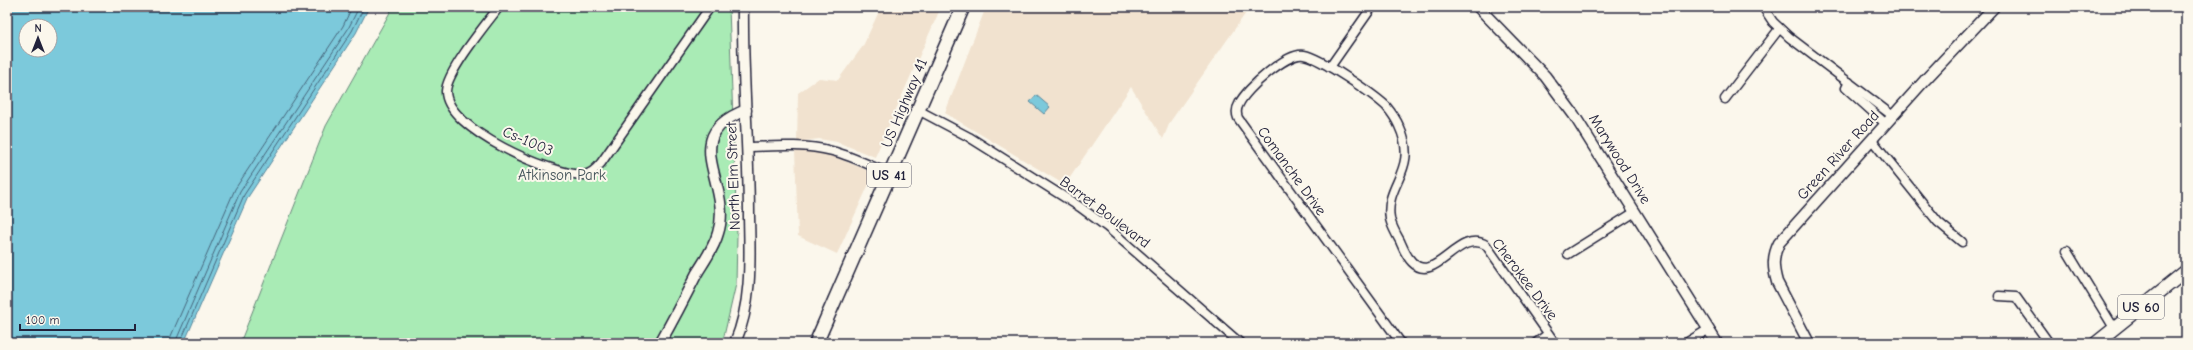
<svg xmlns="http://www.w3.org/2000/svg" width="2193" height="350" viewBox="0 0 2193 350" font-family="'Comic Neue',sans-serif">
<rect width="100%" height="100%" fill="#fbf7ec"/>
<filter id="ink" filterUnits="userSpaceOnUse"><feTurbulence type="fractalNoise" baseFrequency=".025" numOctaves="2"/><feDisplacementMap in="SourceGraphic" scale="8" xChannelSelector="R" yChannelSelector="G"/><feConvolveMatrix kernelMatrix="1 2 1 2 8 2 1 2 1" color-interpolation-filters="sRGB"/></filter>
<g filter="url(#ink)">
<g fill="#f1e2cf">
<polygon points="881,7 941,7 875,157 837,142 819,139 797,142 798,93 819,78 838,80 863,46"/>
<polygon points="986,7 1250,7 1170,122 1163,139 1131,87 1065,185 945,113"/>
<polygon points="795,150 828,154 874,173 837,254 798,236"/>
</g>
<polygon fill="#a9ebb5" stroke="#668678" points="393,7 729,7 737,236 736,284 724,336 721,343 240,343 326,126"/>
<g fill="#7cc9db" stroke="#58869b" fill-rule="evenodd">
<path d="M7,7H369L356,33L248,197L184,343H7ZM26,26H50V50H26Z"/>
<polygon points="1036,95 1050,107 1044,114 1030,102"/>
</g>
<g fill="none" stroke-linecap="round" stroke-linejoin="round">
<g stroke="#46657b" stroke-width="1">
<polyline points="169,343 171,336 235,189 343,26 352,7"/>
<polyline points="175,343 240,192 348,29 359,7"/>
<polyline points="180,343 244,195 352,31 364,7"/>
</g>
<defs>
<g id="minor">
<path d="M499,7C486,24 447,71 446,91C445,129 552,175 584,175C591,174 597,168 601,163L710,7"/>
<polyline points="1763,7 1773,22 1789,37 1893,116"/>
<polyline points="1330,67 1372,7"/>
<polyline points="1849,82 1846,88 1886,124"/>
<polyline points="1725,99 1779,29"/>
<polyline points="918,110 969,137 1080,207 1107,227 1240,343"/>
<polyline points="1872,140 1938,222 1962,242"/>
<path d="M748,147C776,146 805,144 832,151C852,156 871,166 890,174"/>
<polyline points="2067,251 2114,328"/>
<polyline points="1568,254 1635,212"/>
<polyline points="1999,296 2016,297 2049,343"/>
<path d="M1401,343L1238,118C1236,113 1236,109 1239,104C1246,89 1287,52 1304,55C1321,58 1373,94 1386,106C1391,112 1396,119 1399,126C1420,171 1384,183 1390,219C1392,227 1396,234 1400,241C1403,248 1406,256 1412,262C1435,286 1458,228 1486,245L1555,343"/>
<polyline points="1536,343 1548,334"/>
<polyline points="1686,343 1709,329"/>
</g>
<g id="tertiary">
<polyline points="1478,7 1545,76 1574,115 1717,343"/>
<path d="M660,343C673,320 685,297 697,273C705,260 714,248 718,233C734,183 675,137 746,110"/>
<path d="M735,343C752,303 750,260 749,217C749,147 742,77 743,7"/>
<path d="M1809,343L1777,282C1773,268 1772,257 1779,243L1925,80L1994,7"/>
</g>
<polyline id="primary" points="2096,343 2186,271"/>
<polyline id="trunk" points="816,343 963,7"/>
</defs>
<use href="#minor" stroke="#22223b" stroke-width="11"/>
<use href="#tertiary" stroke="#22223b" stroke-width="13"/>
<use href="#primary" stroke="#22223b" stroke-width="15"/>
<use href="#trunk" stroke="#22223b" stroke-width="16"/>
<use href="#minor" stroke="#fbf7ec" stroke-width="8"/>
<use href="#tertiary" stroke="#fbf7ec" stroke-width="10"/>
<use href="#primary" stroke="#fbf7ec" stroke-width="12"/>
<use href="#trunk" stroke="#fbf7ec" stroke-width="13"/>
</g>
</g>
<g text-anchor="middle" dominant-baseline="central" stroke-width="4" stroke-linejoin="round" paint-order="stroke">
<g fill="#fbf7ec" stroke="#636270" stroke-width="1">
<rect x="867" y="163" width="44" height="24" rx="3"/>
<rect x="2118" y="295" width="46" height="24" rx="3"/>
</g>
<g font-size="14" font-weight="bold" fill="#22223b">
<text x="889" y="175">US 41</text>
<text x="2141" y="307">US 60</text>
</g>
<g font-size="15" fill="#22223b" stroke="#fbf7ec">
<text transform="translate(904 103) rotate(-67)">US Highway 41</text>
<text transform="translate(528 141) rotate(23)">Cs-1003</text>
<text transform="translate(1838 155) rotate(-48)">Green River Road</text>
<text transform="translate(1620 159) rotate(58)">Marywood Drive</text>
<text transform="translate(1292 171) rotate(54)">Comanche Drive</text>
<text transform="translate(733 176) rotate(-92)">North Elm Street</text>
<text transform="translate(1105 212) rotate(37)">Barret Boulevard</text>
<text transform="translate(1525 279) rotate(53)">Cherokee Drive</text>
</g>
<g font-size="15" fill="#44545a" stroke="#fbf7ec">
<text x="562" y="175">Atkinson Park</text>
</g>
</g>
<rect width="2193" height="350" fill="none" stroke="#fbf7ec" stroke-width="24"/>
<rect x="12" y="12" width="2169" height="326" fill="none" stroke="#22223b" stroke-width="1.5" filter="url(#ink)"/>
<g transform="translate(38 38)"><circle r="19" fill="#fbf7ec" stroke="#a4a2a5"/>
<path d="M0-3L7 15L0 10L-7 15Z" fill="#22223b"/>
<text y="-6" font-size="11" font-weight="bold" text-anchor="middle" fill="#22223b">N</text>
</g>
<path d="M20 324v6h115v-6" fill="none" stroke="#22223b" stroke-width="2"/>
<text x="26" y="324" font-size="12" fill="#22223b" stroke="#fbf7ec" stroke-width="3" paint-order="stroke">100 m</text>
</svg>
